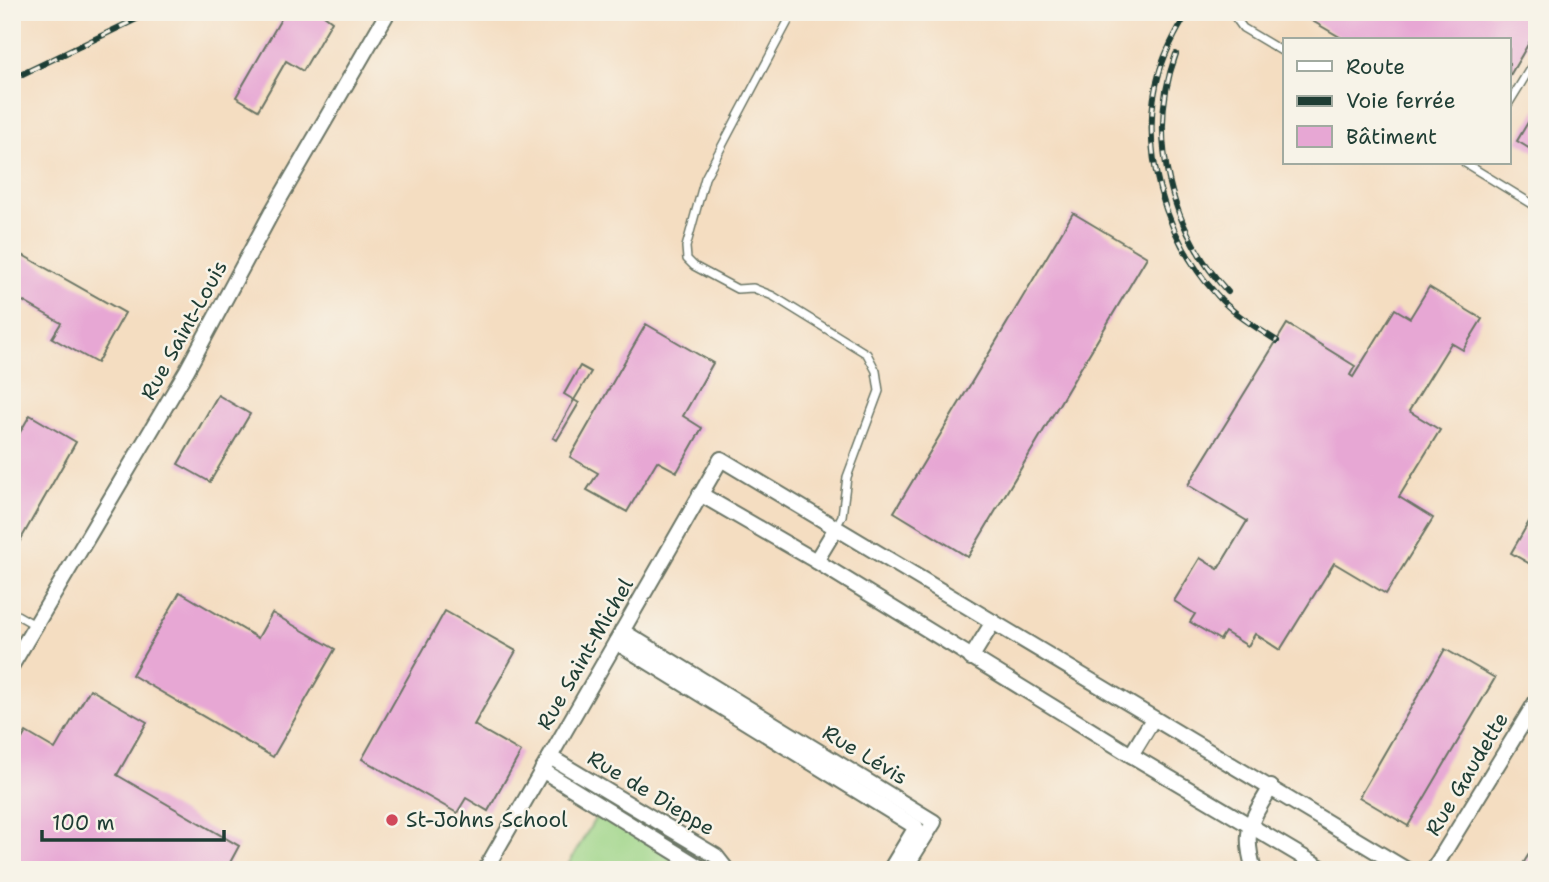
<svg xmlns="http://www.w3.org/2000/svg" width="1549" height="882" viewBox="0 0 1549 882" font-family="'Shantell Sans',sans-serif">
<rect width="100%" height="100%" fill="#f7f3e8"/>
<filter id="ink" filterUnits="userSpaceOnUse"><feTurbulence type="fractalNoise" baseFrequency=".0143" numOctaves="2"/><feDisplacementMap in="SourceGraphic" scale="14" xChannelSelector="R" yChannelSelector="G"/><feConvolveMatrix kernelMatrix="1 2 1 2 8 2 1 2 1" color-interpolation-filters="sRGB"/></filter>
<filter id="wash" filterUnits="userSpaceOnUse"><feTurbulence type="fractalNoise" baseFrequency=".00686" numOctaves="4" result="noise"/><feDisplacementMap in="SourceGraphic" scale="28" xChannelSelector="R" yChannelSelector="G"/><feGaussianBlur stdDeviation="1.57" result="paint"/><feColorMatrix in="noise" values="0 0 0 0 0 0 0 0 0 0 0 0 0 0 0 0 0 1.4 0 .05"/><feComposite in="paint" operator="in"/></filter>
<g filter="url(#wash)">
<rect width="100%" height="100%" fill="#f4ddc1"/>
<polygon fill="#9cd486" stroke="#5e885d" stroke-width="2" points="602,807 689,870 565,870"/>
<g id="blocks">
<g fill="#e7a7d4">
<polygon points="285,12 320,12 332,21 303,71 286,61 258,110 236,97"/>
<polygon points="1297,12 1537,12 1537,29 1509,77 1509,40 1345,40"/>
<polygon points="1537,107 1537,153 1517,141"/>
<polygon points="1073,213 1147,257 968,557 894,512"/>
<polygon points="12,249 125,313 97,363 52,338 61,323 12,295"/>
<polygon points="1429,287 1482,319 1463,350 1451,343 1409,411 1440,430 1399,497 1433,518 1386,594 1334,563 1280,650 1255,634 1248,646 1225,632 1220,640 1190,622 1195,614 1174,601 1200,558 1218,569 1247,521 1188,485 1287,324 1355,366 1350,375 1353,377 1395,309 1410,318"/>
<polygon points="646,324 713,363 683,416 702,428 677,472 657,461 627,512 587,490 598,473 570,457"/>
<polygon points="580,366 591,372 574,400 564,394"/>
<polygon points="218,395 250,414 210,482 178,464"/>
<polygon points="574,400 579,403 557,440 553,438"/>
<polygon points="30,415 76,442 12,555 12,446"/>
<polygon points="1537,508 1537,568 1511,553"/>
<polygon points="180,592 258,638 272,613 335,649 273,757 132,675"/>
<polygon points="445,611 516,651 474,725 521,752 488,811 466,798 457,813 362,759"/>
<polygon points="1445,649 1495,678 1408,826 1359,797"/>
<polygon points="90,689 147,722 117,775 239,846 226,870 12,870 12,756 26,732 55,749"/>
<polygon points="1537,841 1537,870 1526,870 1521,867"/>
</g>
</g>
</g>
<g filter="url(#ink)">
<use href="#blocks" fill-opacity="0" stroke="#6a7565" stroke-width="2"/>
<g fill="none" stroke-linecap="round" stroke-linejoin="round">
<defs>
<g id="lane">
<polyline points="793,12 705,178 686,247 687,259 694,266 737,289 753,288 773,296 867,354 876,371 879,391 847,477 842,516 836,527"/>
<polyline points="1236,12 1235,17 1243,28 1285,53"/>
<polyline points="1509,103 1537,57"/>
<polyline points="1465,163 1537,207"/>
<polyline points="12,612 35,625"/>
</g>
<g id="street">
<polyline points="700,494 816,561 1131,755 1325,870"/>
<polyline points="816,561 836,528"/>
<polyline points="622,631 934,822 904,870"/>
<polyline points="616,642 916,827 890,870"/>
<polyline points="971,658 993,622"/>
<polyline points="12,665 187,370 273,210 388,12"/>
<polyline points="1131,755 1153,719"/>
<polyline points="550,757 716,856 727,870"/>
<polyline points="542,770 704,870"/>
<polyline points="485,870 721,459 1407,870"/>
<path d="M1254,870C1242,830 1251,821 1271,787"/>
<polyline points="1433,870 1537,700"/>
</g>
</defs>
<use href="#lane" stroke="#6a7565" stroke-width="10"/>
<use href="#street" stroke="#6a7565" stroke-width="18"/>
<use href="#lane" stroke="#fff" stroke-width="7"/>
<use href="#street" stroke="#fff" stroke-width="14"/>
<defs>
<g id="rail">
<path d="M1188,12C1177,30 1166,50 1160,70C1137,147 1164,237 1217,295C1233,314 1256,327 1277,341"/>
<path d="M1176,54C1146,135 1170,229 1228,292"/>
<polyline points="12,79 151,12"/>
</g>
</defs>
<use href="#rail" stroke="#1f3d34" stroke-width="6"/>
<use href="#rail" stroke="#f7f3e8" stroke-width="3.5" stroke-dasharray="10" stroke-linecap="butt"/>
</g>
</g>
<circle fill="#d1495b" stroke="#f7f3e8" stroke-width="2.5" cx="392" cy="820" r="7"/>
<g text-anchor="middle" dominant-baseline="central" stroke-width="5" stroke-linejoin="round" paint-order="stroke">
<g font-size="21" fill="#1f3d34" stroke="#f7f3e8">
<text transform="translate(184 330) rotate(-61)">Rue Saint-Louis</text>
<text transform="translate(585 654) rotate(-60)">Rue Saint-Michel</text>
<text transform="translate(865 755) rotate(31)">Rue Lévis</text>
<text transform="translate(1467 774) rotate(-59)">Rue Gaudette</text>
<text transform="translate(651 793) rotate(31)">Rue de Dieppe</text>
</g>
<g font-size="21" fill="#1f3d34" stroke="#f7f3e8" text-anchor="start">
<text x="406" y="820">St-Johns School</text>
</g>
</g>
<rect width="1549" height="882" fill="none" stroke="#f7f3e8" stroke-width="42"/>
<rect x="1283" y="38" width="228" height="126" fill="#f7f3e8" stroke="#a1aaa0" stroke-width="2"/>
<rect x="1297" y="61" width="35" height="10" fill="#ffffff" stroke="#a1aaa0" stroke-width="2"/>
<text x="1346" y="74" font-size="21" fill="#1f3d34">Route</text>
<rect x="1297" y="96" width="35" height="10" fill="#1f3d34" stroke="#a1aaa0" stroke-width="2"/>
<text x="1346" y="108" font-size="21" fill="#1f3d34">Voie ferrée</text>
<rect x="1297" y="126" width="35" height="21" fill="#e7a7d4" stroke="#a1aaa0" stroke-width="2"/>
<text x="1346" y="144" font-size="21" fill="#1f3d34">Bâtiment</text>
<path d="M42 830v10h182v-10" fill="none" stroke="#1f3d34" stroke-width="3.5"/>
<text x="52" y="830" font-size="21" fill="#1f3d34" stroke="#f7f3e8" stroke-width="5" paint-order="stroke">100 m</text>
</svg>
